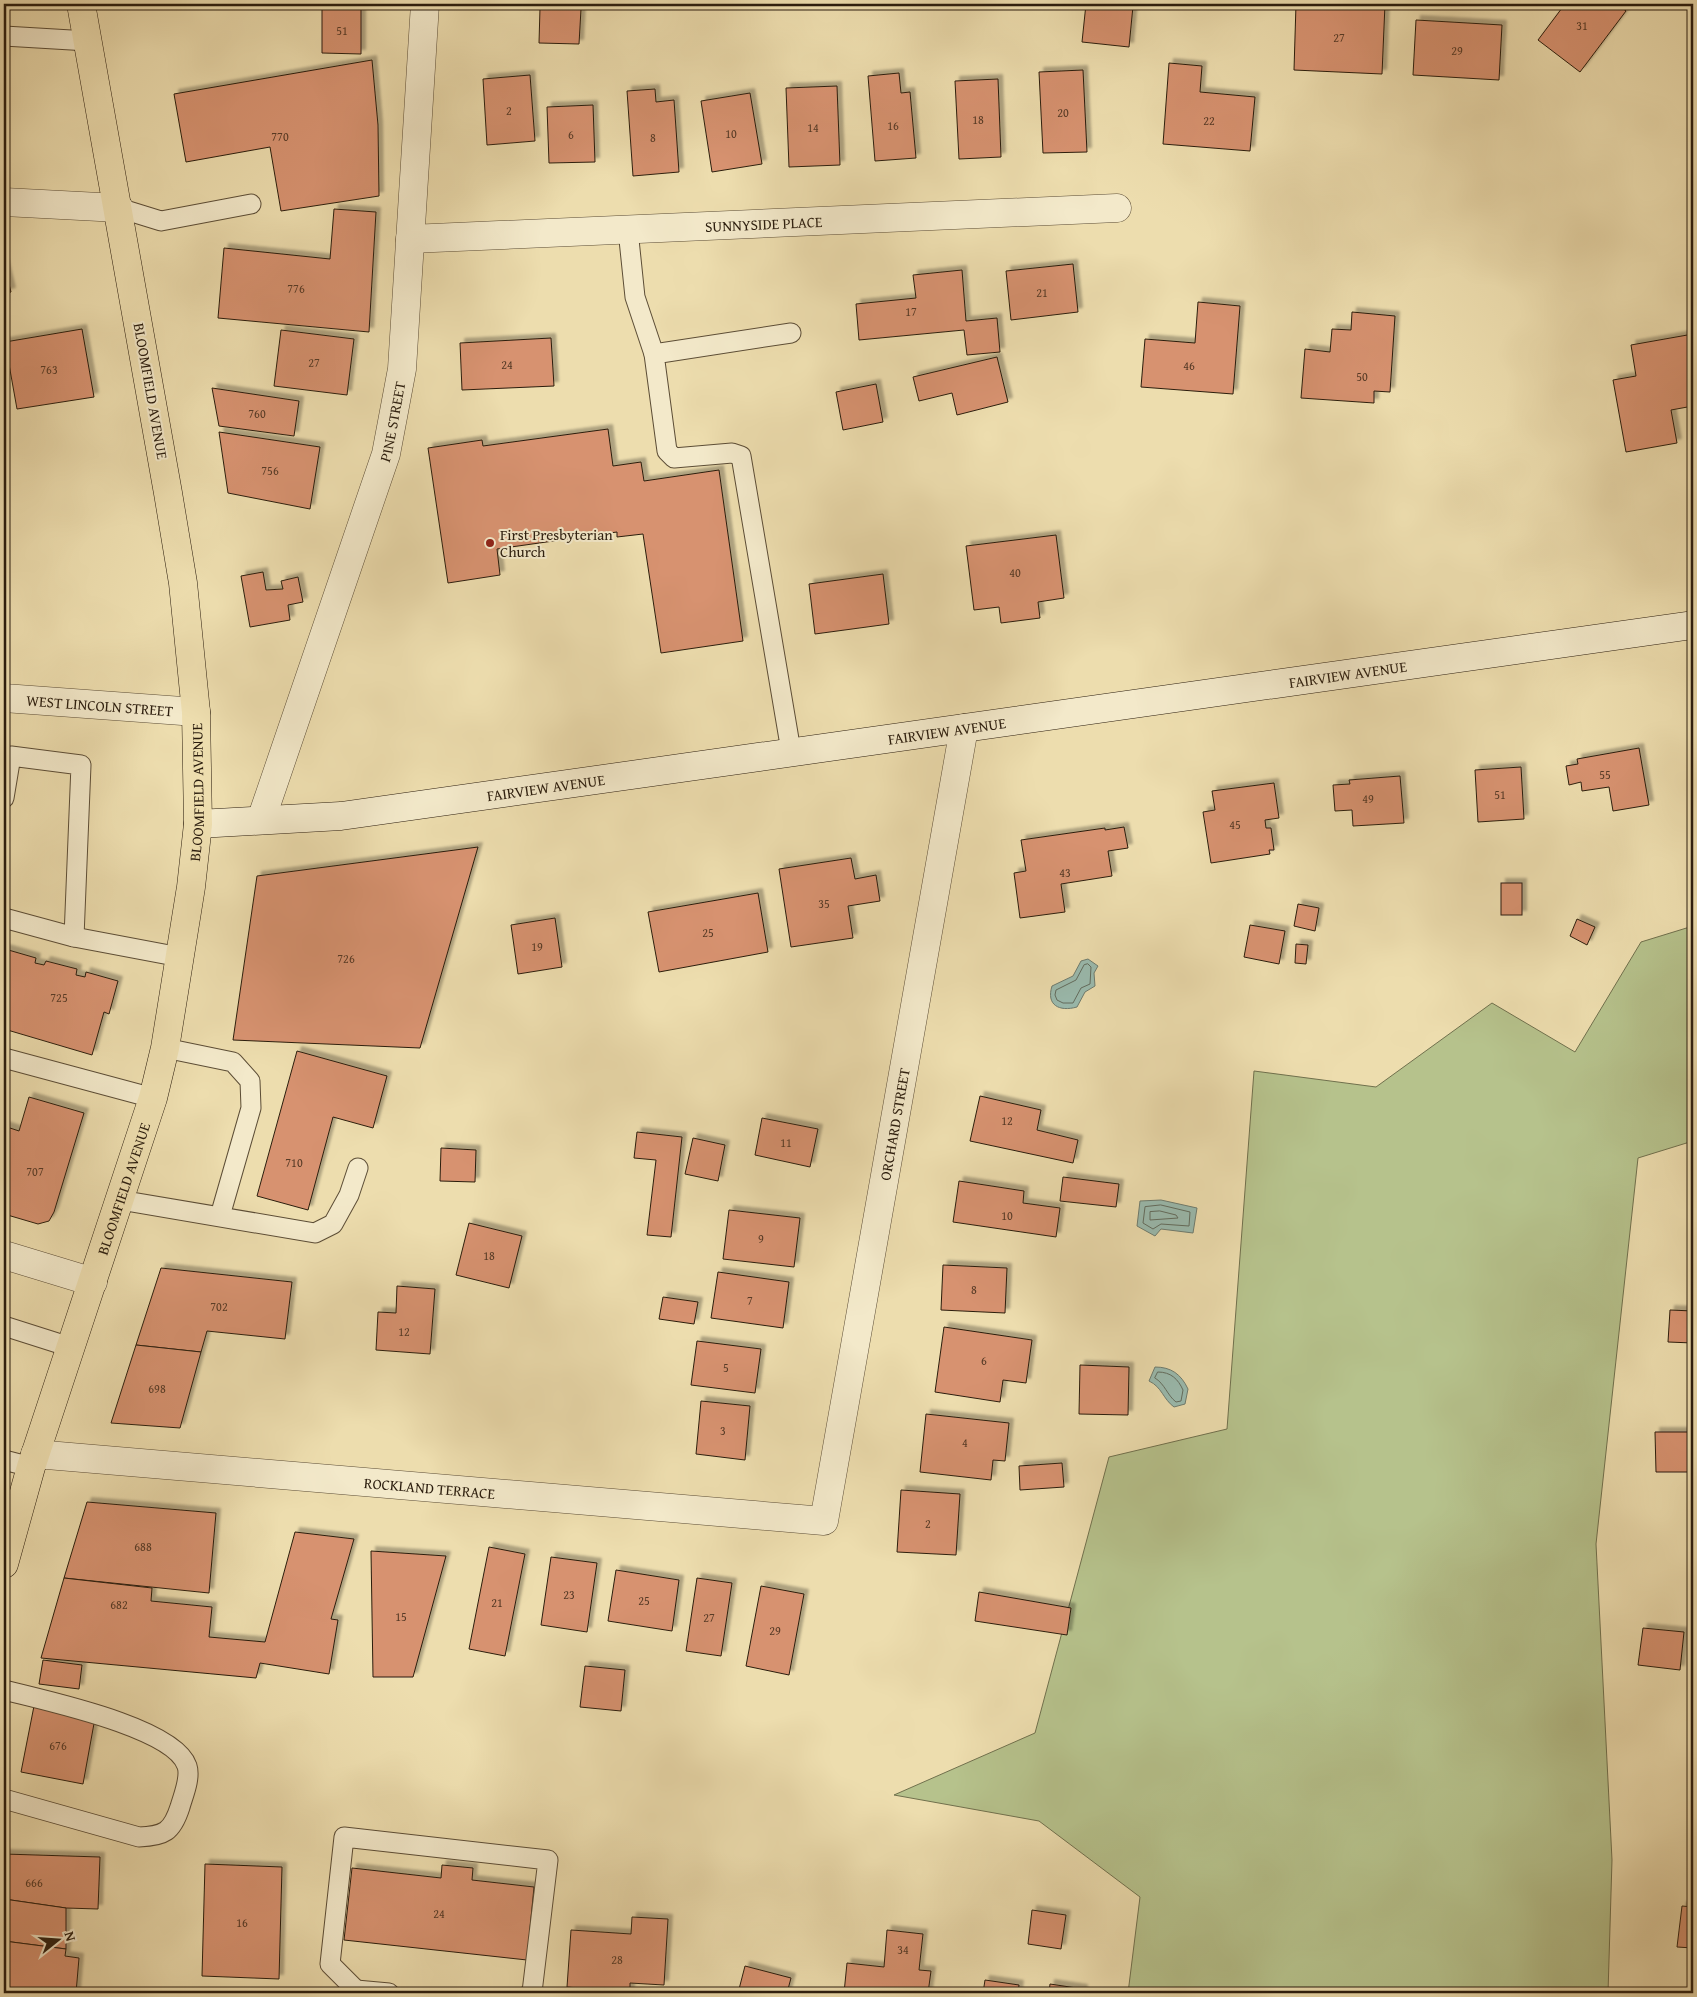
<svg xmlns="http://www.w3.org/2000/svg" width="1697" height="1997" viewBox="0 0 1697 1997" font-family="'Gentium Book Plus',serif">
<defs>
<filter id="shadow"><feDropShadow dx="4.5" dy="-4.5" stdDeviation="1" flood-color="#0004"/></filter>
</defs>
<rect width="100%" height="100%" fill="#edddae"/>
<filter id="stains"><feTurbulence type="fractalNoise" baseFrequency=".004" numOctaves="4"/><feColorMatrix values="0 0 0 0 .2 0 0 0 0 .09 0 0 0 0 .02 0 0 0 .5 -.17"/></filter>
<radialGradient id="worn" r=".72"><stop offset=".6" stop-color="#630" stop-opacity="0"/><stop offset="1" stop-color="#630" stop-opacity=".3"/></radialGradient>
<polygon fill="#b6c28c" stroke="#70704d" points="1693,926 1693,1141 1638,1158 1596,1544 1612,1860 1608,1993 1128,1993 1140,1897 1039,1821 894,1795 1035,1733 1109,1457 1227,1429 1254,1071 1376,1087 1492,1003 1575,1052 1641,942"/>
<g fill="#9abbaf" stroke="#6e7c6f">
<path d="M1088,959L1098,966L1094,973L1095,986L1085,992L1077,1007C1059,1012 1046,1005 1052,986L1073,976L1081,961Z"/>
<polygon points="1161,1200 1197,1208 1193,1233 1161,1229 1155,1236 1137,1226 1140,1201"/>
<path d="M1155,1367C1171,1367 1181,1374 1188,1389L1185,1404L1174,1407C1163,1399 1162,1387 1149,1381Z"/>
</g>
<g fill="none" stroke-linecap="round" stroke-linejoin="round">
<g stroke="#626c5e" stroke-width="1">
<polygon points="1088,964 1091,967 1090,984 1081,988 1073,1003 1063,1003 1057,1000 1055,995 1056,990 1076,980 1084,965"/>
<polygon points="1161,1205 1190,1212 1189,1226 1161,1224 1153,1229 1143,1223 1145,1207"/>
<polygon points="1160,1211 1176,1215 1178,1218 1150,1220 1150,1212"/>
<path d="M1158,1372C1171,1372 1178,1379 1183,1390L1181,1401L1176,1402C1167,1395 1165,1384 1155,1378Z"/>
</g>
</g>
<g fill="#d7926f" stroke="#2b1d0e" filter="url(#shadow)">
<polygon points="874,4 908,4 908,8 874,9"/>
<polygon points="1086,4 1133,6 1129,47 1082,42"/>
<polygon points="1296,4 1385,4 1382,74 1294,70"/>
<polygon points="1565,4 1617,4 1626,11 1580,72 1538,40"/>
<polygon points="322,6 361,6 361,54 322,53"/>
<polygon points="540,8 581,9 579,44 539,43"/>
<polygon points="1416,20 1502,25 1499,80 1413,75"/>
<polygon points="372,60 378,125 379,196 281,211 270,147 186,162 174,94"/>
<polygon points="1169,63 1202,66 1200,92 1255,97 1250,151 1163,144"/>
<polygon points="1083,70 1087,152 1043,153 1039,72"/>
<polygon points="899,73 901,93 910,92 916,158 875,161 868,76"/>
<polygon points="530,75 535,141 487,145 483,79"/>
<polygon points="998,79 1001,157 959,159 955,81"/>
<polygon points="837,86 840,165 789,167 786,88"/>
<polygon points="655,89 656,102 674,100 679,172 633,176 627,91"/>
<polygon points="750,93 762,164 712,172 701,101"/>
<polygon points="593,105 595,162 549,163 547,107"/>
<polygon points="334,209 376,212 369,332 218,318 224,248 330,259"/>
<polygon points="4,264 11,292 4,294"/>
<polygon points="1073,264 1078,312 1011,320 1006,271"/>
<polygon points="962,270 966,321 997,318 1000,352 967,355 964,330 859,340 856,304 916,298 913,275"/>
<polygon points="1198,302 1240,306 1233,394 1141,387 1145,339 1195,343"/>
<polygon points="1352,312 1395,316 1390,392 1374,391 1374,403 1301,398 1305,349 1330,352 1332,329 1351,330"/>
<polygon points="82,329 94,397 17,409 5,342"/>
<polygon points="281,330 354,339 347,395 274,386"/>
<polygon points="1693,334 1693,406 1671,410 1677,443 1626,452 1613,380 1636,376 1631,345"/>
<polygon points="551,338 554,386 462,390 460,343"/>
<polygon points="997,357 1008,402 957,415 952,393 919,401 913,377"/>
<polygon points="876,384 883,422 843,430 836,392"/>
<polygon points="212,388 299,401 294,436 219,426"/>
<polygon points="608,429 613,466 641,462 644,481 719,470 743,641 661,653 643,534 617,537 617,532 497,549 500,575 448,583 428,448 482,440 483,446"/>
<polygon points="219,432 320,447 310,509 228,493"/>
<polygon points="1056,535 1064,598 1038,602 1040,618 1001,623 999,607 974,610 966,546"/>
<polygon points="263,572 266,590 283,589 281,581 298,577 303,602 288,605 290,620 250,627 241,576"/>
<polygon points="883,574 889,624 815,634 809,584"/>
<polygon points="1639,748 1649,805 1613,811 1609,787 1582,791 1581,782 1569,785 1566,766 1578,764 1577,759"/>
<polygon points="1521,767 1524,819 1478,822 1475,770"/>
<polygon points="1400,776 1404,823 1353,826 1352,810 1335,811 1333,785 1350,784 1349,780"/>
<polygon points="1274,783 1279,818 1265,820 1266,828 1271,828 1274,850 1269,850 1270,854 1211,863 1203,812 1215,810 1212,791"/>
<polygon points="1124,827 1128,848 1108,851 1112,876 1061,884 1065,912 1020,918 1014,873 1026,871 1021,840 1105,828 1105,830"/>
<polygon points="478,847 420,1048 233,1040 257,876"/>
<polygon points="851,858 855,879 876,875 880,901 848,906 853,938 791,947 779,869"/>
<rect x="1501" y="883" width="21" height="32"/>
<polygon points="758,893 768,952 659,972 648,912"/>
<polygon points="1298,904 1319,908 1315,931 1294,926"/>
<polygon points="555,918 562,967 518,974 511,925"/>
<polygon points="1577,919 1595,927 1587,945 1570,936"/>
<polygon points="1250,925 1285,931 1279,964 1244,957"/>
<polygon points="1296,944 1308,945 1306,964 1295,963"/>
<polygon points="5,949 36,958 35,963 44,965 46,961 77,969 76,975 85,977 86,972 118,981 109,1014 104,1012 92,1055 4,1029"/>
<polygon points="297,1051 387,1076 373,1128 333,1117 308,1210 257,1196"/>
<polygon points="980,1096 1041,1110 1037,1130 1078,1140 1073,1163 970,1141"/>
<polygon points="29,1097 84,1113 54,1212 49,1221 38,1224 4,1214 4,1126 19,1131"/>
<polygon points="762,1118 818,1129 810,1167 755,1155"/>
<polygon points="637,1132 682,1137 671,1237 647,1235 656,1160 634,1158"/>
<polygon points="693,1138 725,1145 718,1181 685,1174"/>
<polygon points="441,1148 476,1150 475,1182 440,1181"/>
<polygon points="1063,1177 1119,1184 1116,1207 1060,1201"/>
<polygon points="959,1181 1024,1191 1023,1203 1060,1208 1056,1237 953,1222"/>
<polygon points="729,1210 800,1218 794,1267 723,1259"/>
<polygon points="469,1223 522,1236 509,1288 456,1275"/>
<polygon points="943,1265 1007,1268 1005,1313 941,1310"/>
<polygon points="161,1268 292,1282 285,1339 207,1331 201,1352 136,1345"/>
<polygon points="718,1272 789,1282 783,1328 711,1318"/>
<polygon points="397,1286 435,1289 430,1354 376,1350 378,1312 396,1313"/>
<polygon points="663,1297 698,1302 694,1324 659,1319"/>
<polygon points="1670,1310 1693,1311 1693,1343 1668,1342"/>
<polygon points="944,1327 1032,1340 1026,1383 1003,1380 1000,1402 935,1392"/>
<polygon points="697,1341 761,1349 755,1393 691,1385"/>
<polygon points="136,1345 201,1352 180,1428 111,1423"/>
<polygon points="1080,1365 1129,1367 1128,1415 1079,1414"/>
<polygon points="701,1401 750,1406 745,1460 696,1454"/>
<polygon points="926,1414 1009,1423 1005,1461 993,1460 991,1480 920,1472"/>
<polygon points="1655,1432 1693,1432 1693,1472 1656,1472"/>
<polygon points="1062,1463 1064,1487 1020,1490 1019,1466"/>
<polygon points="901,1490 960,1494 956,1555 897,1552"/>
<polygon points="87,1502 216,1513 209,1593 64,1578"/>
<polygon points="295,1532 354,1539 331,1619 338,1620 329,1674 260,1663 256,1678 41,1658 64,1578 152,1588 151,1601 212,1607 209,1637 265,1642"/>
<polygon points="489,1547 525,1554 505,1656 469,1649"/>
<polygon points="371,1551 446,1556 413,1677 373,1677"/>
<polygon points="551,1557 597,1563 587,1632 541,1625"/>
<polygon points="616,1570 679,1580 672,1631 608,1621"/>
<polygon points="697,1578 732,1583 721,1656 686,1651"/>
<polygon points="761,1586 804,1594 789,1675 746,1666"/>
<polygon points="979,1592 1071,1608 1067,1635 975,1621"/>
<polygon points="1643,1628 1684,1632 1680,1670 1638,1665"/>
<polygon points="43,1660 82,1665 79,1689 39,1684"/>
<polygon points="585,1666 625,1670 621,1711 580,1707"/>
<polygon points="34,1706 95,1718 83,1784 21,1772"/>
<polygon points="4,1854 100,1857 98,1909 66,1908 4,1899"/>
<polygon points="205,1864 282,1867 279,1979 202,1976"/>
<polygon points="442,1865 473,1868 472,1880 534,1887 527,1960 344,1940 352,1868 441,1878"/>
<polygon points="4,1899 66,1908 66,1949 4,1941"/>
<polygon points="1682,1906 1693,1907 1693,1948 1677,1947"/>
<polygon points="1032,1910 1066,1915 1061,1949 1028,1944"/>
<polygon points="632,1917 668,1919 664,1985 630,1983 630,1993 601,1993 601,1990 567,1987 571,1930 631,1934"/>
<polygon points="887,1930 923,1934 919,1970 931,1971 928,1993 844,1993 847,1963 884,1967"/>
<polygon points="4,1941 66,1949 65,1956 79,1958 76,1993 4,1993"/>
<polygon points="745,1966 791,1978 787,1993 738,1993"/>
<polygon points="985,1980 1019,1985 1018,1993 983,1993"/>
<polygon points="1050,1984 1083,1989 1083,1993 1049,1993"/>
</g>
<g fill="none" stroke-linecap="round" stroke-linejoin="round">
<defs>
<g id="service">
<polyline points="4,36 88,41"/>
<polyline points="119,208 161,221 251,204"/>
<polyline points="628,230 635,297 654,354"/>
<polyline points="791,333 654,354 667,451 674,458 732,453 741,456 791,751"/>
<polyline points="4,798 11,756 81,765 74,937"/>
<polyline points="4,918 74,937 180,957"/>
<polyline points="165,1048 233,1062 250,1081 251,1108 220,1216"/>
<polyline points="4,1058 153,1098"/>
<polyline points="120,1200 315,1233 333,1224 349,1195 358,1168"/>
<polyline points="4,1326 70,1347"/>
<polyline points="4,1460 31,1467"/>
<path d="M4,1690C42,1700 174,1727 187,1766C191,1778 183,1796 180,1807C172,1832 164,1836 139,1837L4,1799"/>
<polyline points="356,1990 330,1964 344,1837 548,1860 532,1992 530,1993"/>
<polyline points="353,1993 356,1990 389,1993"/>
</g>
<g id="minor">
<polyline points="4,202 119,208"/>
<path id="s1" d="M410,239L1117,208"/>
<path id="s2" d="M4,698L196,712"/>
<path id="s3" d="M261,820L386,454L402,369L425,4"/>
<polyline points="4,1255 93,1282"/>
<path id="s4" d="M35,1454L824,1521L964,728"/>
</g>
<g id="secondary">
<path id="s5" d="M198,824L341,816L1693,625"/>
</g>
<g id="primary">
<path id="s6" d="M4,1564L31,1467L153,1098L165,1048L191,887L198,824L196,712L183,583L168,493L81,4"/>
</g>
</defs>
<use href="#service" stroke="#5c4d36" stroke-width="21"/>
<use href="#minor" stroke="#5c4d36" stroke-width="29"/>
<use href="#secondary" stroke="#2b1d0e" stroke-width="29"/>
<use href="#primary" stroke="#2b1d0e" stroke-width="29"/>
<use href="#service" stroke="#f3e9ca" stroke-width="19"/>
<use href="#minor" stroke="#f3e9ca" stroke-width="28"/>
<use href="#secondary" stroke="#f3e9ca" stroke-width="28"/>
<use href="#primary" stroke="#edddae" stroke-width="28"/>
</g>
<circle fill="#8f2418" stroke="#f3e9ca" stroke-width="2" cx="490" cy="543" r="5"/>
<g text-anchor="middle" dominant-baseline="central" stroke-width="4" stroke-linejoin="round" paint-order="stroke">
<g font-size="12" fill="#563a26">
<text x="1582" y="25">31</text>
<text x="342" y="30">51</text>
<text x="1339" y="37">27</text>
<text x="1457" y="50">29</text>
<text x="509" y="110">2</text>
<text x="1063" y="112">20</text>
<text x="978" y="119">18</text>
<text x="1209" y="120">22</text>
<text x="893" y="125">16</text>
<text x="813" y="127">14</text>
<text x="731" y="133">10</text>
<text x="571" y="134">6</text>
<text x="280" y="136">770</text>
<text x="653" y="137">8</text>
<text x="296" y="288">776</text>
<text x="1042" y="292">21</text>
<text x="911" y="311">17</text>
<text x="314" y="362">27</text>
<text x="507" y="364">24</text>
<text x="1189" y="365">46</text>
<text x="49" y="369">763</text>
<text x="1362" y="376">50</text>
<text x="257" y="413">760</text>
<text x="270" y="470">756</text>
<text x="1015" y="572">40</text>
<text x="1605" y="774">55</text>
<text x="1500" y="794">51</text>
<text x="1368" y="798">49</text>
<text x="1235" y="824">45</text>
<text x="1065" y="872">43</text>
<text x="824" y="903">35</text>
<text x="708" y="932">25</text>
<text x="537" y="946">19</text>
<text x="346" y="958">726</text>
<text x="59" y="997">725</text>
<text x="1007" y="1120">12</text>
<text x="786" y="1142">11</text>
<text x="294" y="1162">710</text>
<text x="35" y="1171">707</text>
<text x="1007" y="1215">10</text>
<text x="761" y="1238">9</text>
<text x="489" y="1255">18</text>
<text x="974" y="1289">8</text>
<text x="750" y="1300">7</text>
<text x="219" y="1306">702</text>
<text x="404" y="1331">12</text>
<text x="984" y="1360">6</text>
<text x="726" y="1367">5</text>
<text x="157" y="1388">698</text>
<text x="723" y="1430">3</text>
<text x="965" y="1442">4</text>
<text x="928" y="1523">2</text>
<text x="143" y="1546">688</text>
<text x="569" y="1594">23</text>
<text x="644" y="1600">25</text>
<text x="497" y="1602">21</text>
<text x="119" y="1604">682</text>
<text x="401" y="1616">15</text>
<text x="709" y="1617">27</text>
<text x="775" y="1630">29</text>
<text x="58" y="1745">676</text>
<text x="34" y="1882">666</text>
<text x="439" y="1913">24</text>
<text x="242" y="1922">16</text>
<text x="903" y="1949">34</text>
<text x="617" y="1959">28</text>
</g>
<g font-size="15" fill="#2b1d0e" stroke="#f3e9ca">
<text stroke="none"><textPath href="#s1" startOffset="354">SUNNYSIDE PLACE</textPath></text>
<text transform="translate(151 391) rotate(80)">BLOOMFIELD AVENUE</text>
<text stroke="none"><textPath href="#s3" startOffset="420">PINE STREET</textPath></text>
<text stroke="none"><textPath href="#s5" startOffset="1160">FAIRVIEW AVENUE</textPath></text>
<text stroke="none"><textPath href="#s2" startOffset="96">WEST LINCOLN STREET</textPath></text>
<text stroke="none"><textPath href="#s5" startOffset="755">FAIRVIEW AVENUE</textPath></text>
<text stroke="none"><textPath href="#s5" startOffset="350">FAIRVIEW AVENUE</textPath></text>
<text stroke="none"><textPath href="#s6" startOffset="799">BLOOMFIELD AVENUE</textPath></text>
<text stroke="none"><textPath href="#s4" startOffset="1195">ORCHARD STREET</textPath></text>
<text stroke="none"><textPath href="#s6" startOffset="394">BLOOMFIELD AVENUE</textPath></text>
<text stroke="none"><textPath href="#s4" startOffset="396">ROCKLAND TERRACE</textPath></text>
</g>
<g font-size="15" fill="#2b1d0e" stroke="#f3e9ca" text-anchor="start">
<text x="500" y="534">First Presbyterian<tspan x="500" dy="17">Church</tspan></text>
</g>
</g>
<rect width="1697" height="1997" fill="none" stroke="#edddae" stroke-width="20"/>
<rect x="5" y="5" width="1687" height="1987" fill="none" stroke="#2b1d0e" stroke-width="2.5"/>
<rect x="10" y="10" width="1677" height="1977" fill="none" stroke="#2b1d0e"/>
<g transform="translate(58 1940) rotate(73)" stroke="#f3e9ca" stroke-width="4" paint-order="stroke">
<path d="M0-4L9 19L0 12L-9 19Z" fill="#2b1d0e"/>
<text y="-8" font-size="14" font-weight="bold" text-anchor="middle" fill="#2b1d0e">N</text>
</g>
<rect width="100%" height="100%" filter="url(#stains)"/>
<rect width="100%" height="100%" fill="url(#worn)"/>
</svg>
